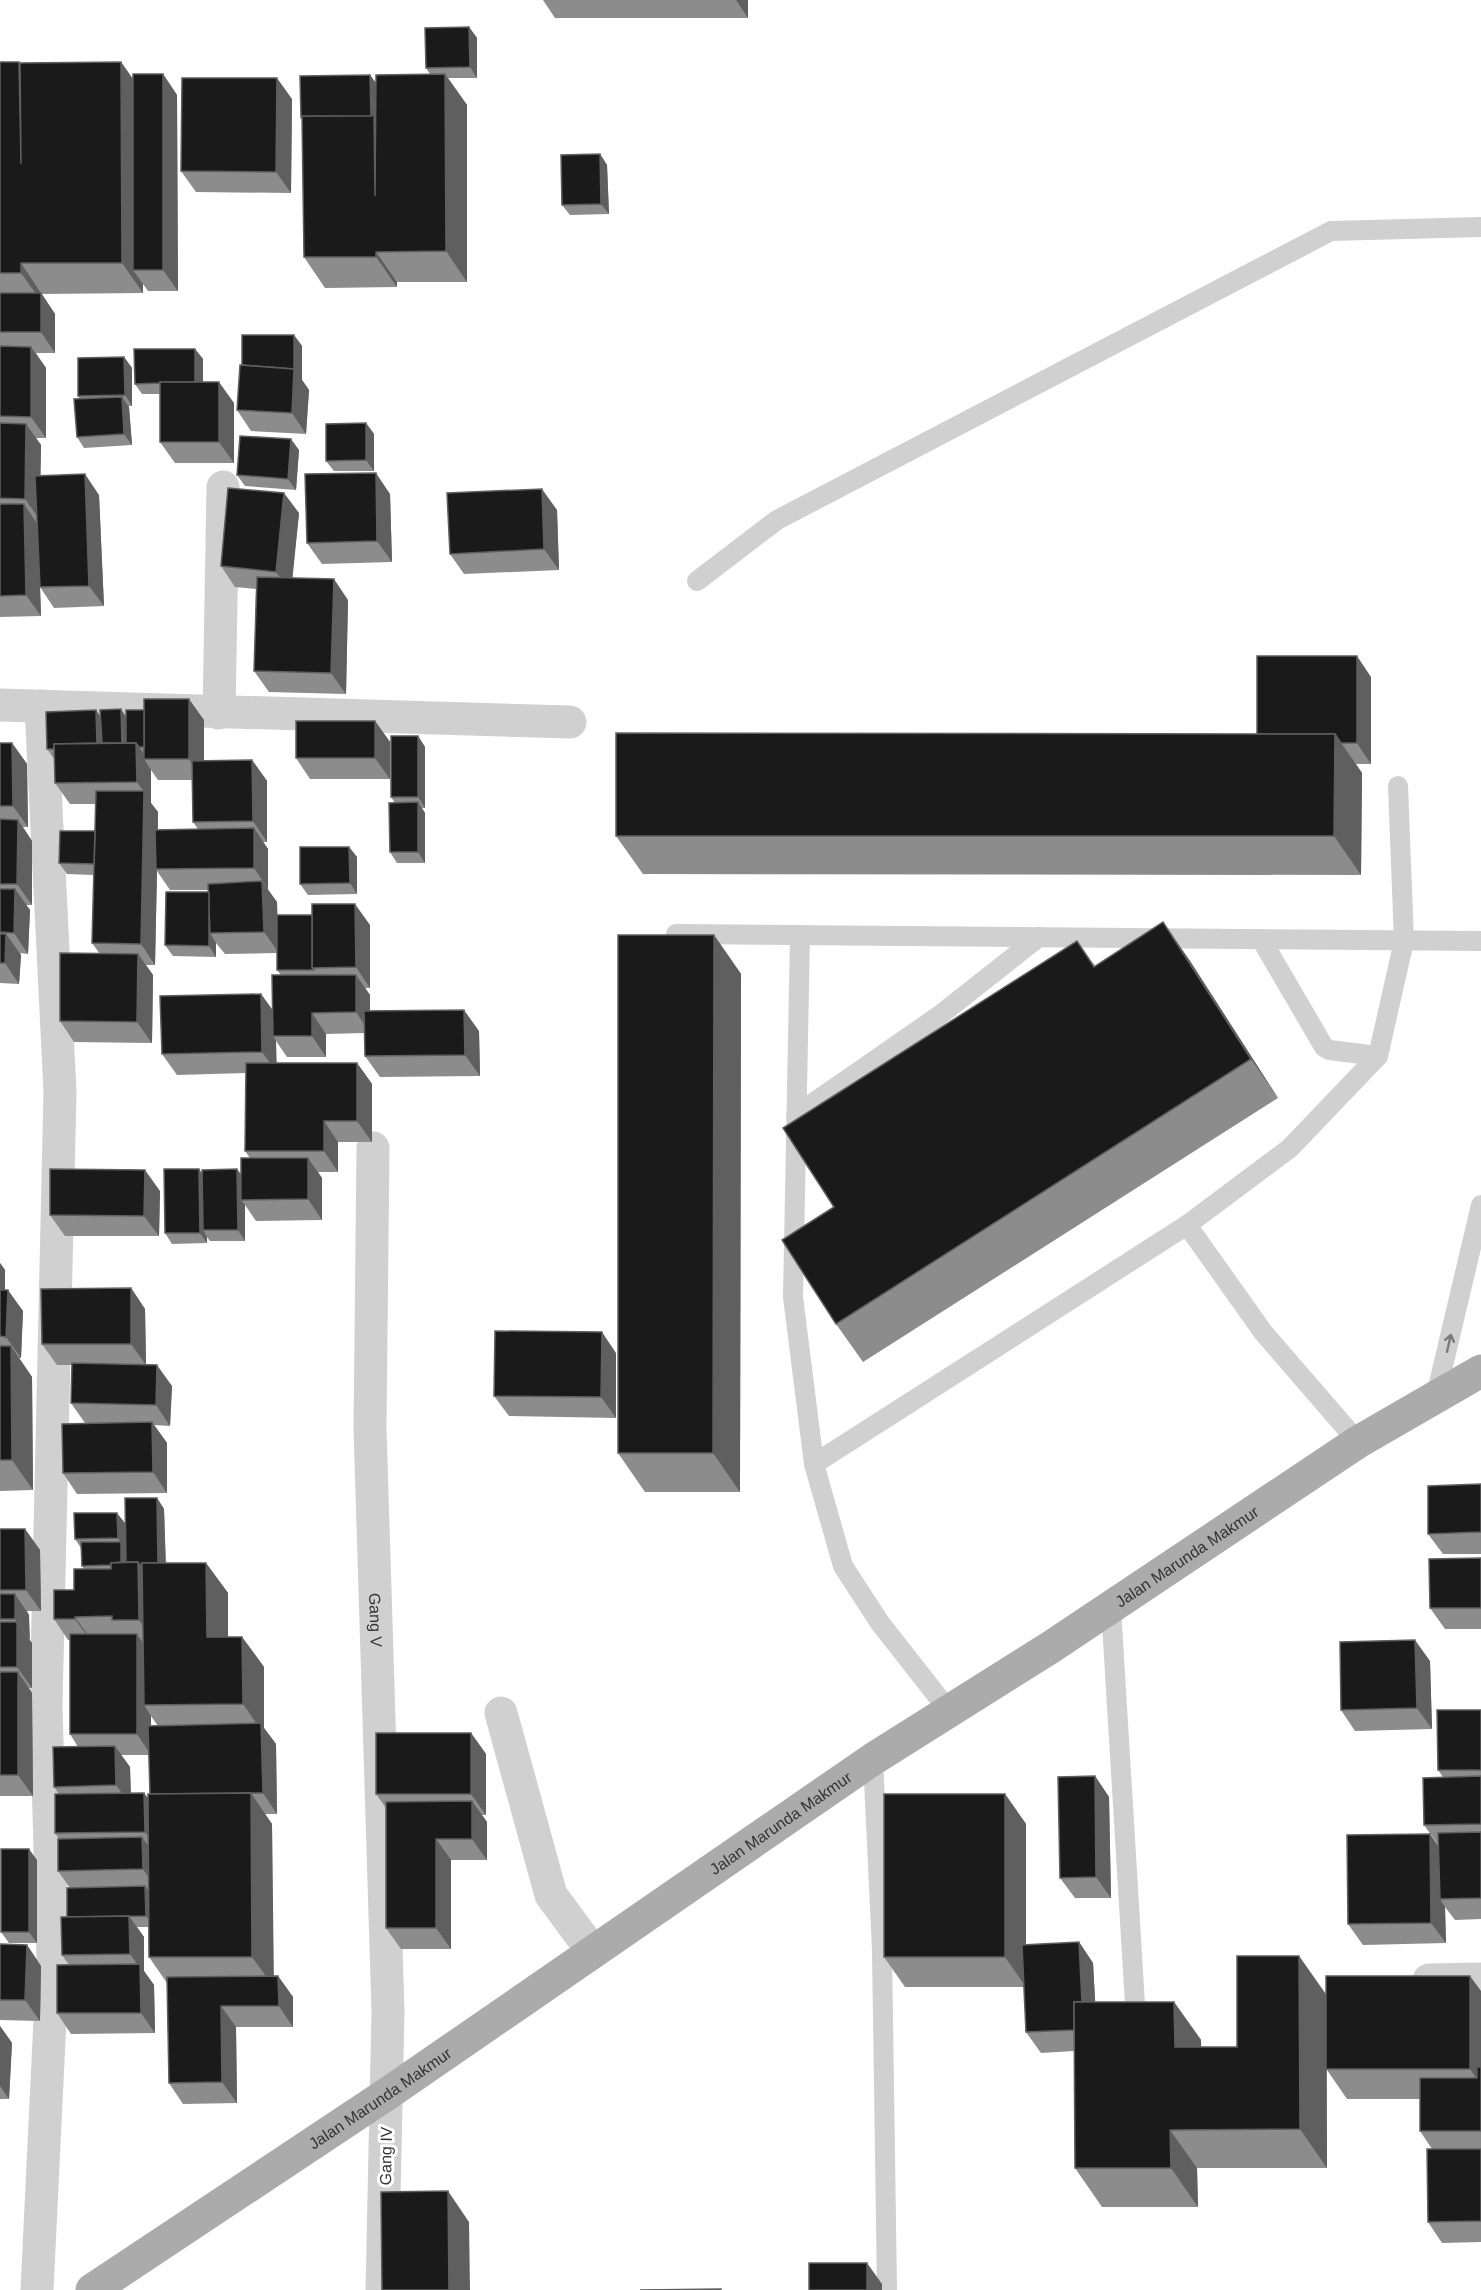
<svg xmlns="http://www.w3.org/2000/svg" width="1481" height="2290" viewBox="0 0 1481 2290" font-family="Arial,sans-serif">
<rect width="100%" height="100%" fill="#fff"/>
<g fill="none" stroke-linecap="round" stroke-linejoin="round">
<g stroke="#d0d0d0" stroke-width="20">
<polyline points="697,581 777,520 1331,231 1481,227"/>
<polyline points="676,934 1481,941"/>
<polyline points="800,935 793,1297 814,1464 843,1566 880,1623 949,1711"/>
<polyline points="1261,939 1324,1047 1329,1050 1378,1056"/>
<polyline points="796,1115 940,1015 1039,937"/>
<polyline points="1187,1225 1263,1332 1358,1442"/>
<polyline points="1435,1400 1481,1205"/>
<polyline points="814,1464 1187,1225 1290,1148 1378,1056 1404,941 1398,786"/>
<polyline points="1111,1607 1135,2004"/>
<polyline points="873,1759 882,1950 887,2290"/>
</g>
<g stroke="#d0d0d0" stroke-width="33">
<polyline points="0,705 570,722"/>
<polyline points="219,713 223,487"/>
<path id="s1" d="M373,1148L370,1428L388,2011L382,2290"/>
<polyline points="501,1713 551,1895 593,1952"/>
<polyline points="1429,1980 1481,1979"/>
<polyline points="37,2290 53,1957 46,1706 60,1092 41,706"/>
</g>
<path stroke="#ababab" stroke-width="33" id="s2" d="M92,2290L387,2094L873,1759L1051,1647L1358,1442L1481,1371"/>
</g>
<g fill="#8c8c8c" fill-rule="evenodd">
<polygon points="543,0 748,0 748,18 555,18"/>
<polygon points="469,27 477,38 477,78 448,78 467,105 467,282 397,282 397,287 325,288 304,257 302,119 301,117 370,75 376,83 430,74 426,68"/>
<polygon points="0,62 19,62 20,64 121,62 133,79 163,74 177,95 178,291 148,291 143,284 143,293 42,294 55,314 55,353 36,353 46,368 46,438 36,438 41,445 40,476 99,495 104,606 54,608 40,587 41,616 0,617"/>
<polygon points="292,99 291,193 196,192 181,171"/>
<polygon points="600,154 607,165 609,214 570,215 562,205"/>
<polygon points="294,335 302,346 302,380 309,390 306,434 251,431 237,410 242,365"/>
<polygon points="195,349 203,359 203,382 234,403 234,463 175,463 160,442 160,394 142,394 135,384"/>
<polygon points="124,357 132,368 132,406 128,406 129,407 132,445 84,448 77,437 80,399 78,396"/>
<polygon points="366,423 374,434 374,471 334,471 326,461"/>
<polygon points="299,450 296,490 245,486 237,475"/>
<polygon points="390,494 392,562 322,564 307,543"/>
<polygon points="557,510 559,570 464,574 450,554"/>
<polygon points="299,513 292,578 348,600 346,694 269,692 254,671 256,589 235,587 221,566"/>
<polygon points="1371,677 1371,764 1356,764 1362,773 1361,875 643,874 616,836 1257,734"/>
<path d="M96,710L100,716H126L204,720V761L252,760L267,781V842H263L268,849V889H267L277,902V915L370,925V988H365L370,995V1011L479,1031L480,1076L380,1077L365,1056V1033L326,1034V1057H287L276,1041V1063H357L372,1084V1142H338V1172H318L322,1178V1220L256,1221L245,1205V1241H210L207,1237V1243L172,1244L165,1233L202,1173L237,1169L241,1175L250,1158L245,1151L246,1073L177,1075L162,1054L261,994L272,1009L281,975L277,970V953L225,954L216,943V957L173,956L165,945L209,892V890H170L157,871L155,965H146L153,975L152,1043L74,1042L60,1021L100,954L92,943L94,875L67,874L59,863L95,831V804H70L55,783V760L47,749ZM151,770L158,780H193V822L198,829L158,830V812L151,803Z"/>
<polygon points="375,721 390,742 390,779 310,779 296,758"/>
<polygon points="418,736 425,747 425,808 422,808 425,813 425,863 397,863 390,852 395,803 391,797"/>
<polygon points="0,743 12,743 27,764 28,827 23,827 32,841 32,905 26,905 30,910 28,954 20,953 21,955 19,984 0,983"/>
<polygon points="349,847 357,857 357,894 308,895 300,884"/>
<polygon points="1163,922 1190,961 1278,1098 863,1362 836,1324 834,1207 1077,941 1095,966"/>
<polygon points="714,935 741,974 740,1492 645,1492 618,1453"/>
<polygon points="160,1191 159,1236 65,1236 50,1215"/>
<polygon points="0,1263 5,1270 5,1290 23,1311 21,1358 19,1358 32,1377 33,1490 0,1491"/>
<polygon points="131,1288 145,1309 146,1365 172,1386 170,1426 154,1425 167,1443 167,1493 77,1494 63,1473 85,1423 71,1403 72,1365 57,1365 42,1344"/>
<polygon points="616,1353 616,1418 509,1416 494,1396"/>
<polygon points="1481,1484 1481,1554 1443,1554 1428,1534"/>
<path d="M157,1498L164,1509L166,1563H206L228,1593V1637H242L264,1667V1728L276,1744L277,1814H265L272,1824L273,1976H278L293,1997V2027H236L237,2103L183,2104L169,2083L167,1983L149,1957V1927H137L144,1937V1971L154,1985L155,2033L71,2034L57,2013L69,1965L62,1955L70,1888L58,1871L59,1839L55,1833L59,1794L54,1787L78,1747L70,1734V1640H68L54,1619L74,1590L84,1569L82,1566L81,1548L75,1539L125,1523L126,1549ZM151,1716L158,1726H151ZM121,1755H149L150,1794L148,1798L144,1793H131L130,1767Z"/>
<polygon points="0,1529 25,1529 40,1550 41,1611 27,1611 29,1615 29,1640 32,1643 32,1688 29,1688 32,1693 33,1796 0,1796"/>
<polygon points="1481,1558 1481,1629 1445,1629 1430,1608"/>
<polygon points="1430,1661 1432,1729 1355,1731 1341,1710"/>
<polygon points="1481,1710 1481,1919 1455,1920 1445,1907 1446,1943 1363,1945 1348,1924 1439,1846 1424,1825 1443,1777 1438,1770"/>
<polygon points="471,1733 486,1754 486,1815 482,1815 487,1822 487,1860 451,1860 451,1949 401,1949 386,1928 386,1808 376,1794"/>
<polygon points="1095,1776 1109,1797 1111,1898 1075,1898 1060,1878"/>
<polygon points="1005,1794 1026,1824 1026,1945 1079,1942 1093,1963 1095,2002 1174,2002 1201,2040 1201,2047 1237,2047 1299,1956 1326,1994 1481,1991 1481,2242 1442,2243 1428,2222 1432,2149 1420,2131 1420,2099 1347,2099 1327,2070 1327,2168 1197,2168 1198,2207 1102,2207 1075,2168 1074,2051 1041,2053 1026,2032 1024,1987 905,1987 884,1957"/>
<polygon points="37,1860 37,1943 9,1943 1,1932"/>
<polygon points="0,1944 27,1945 41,1966 40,2021 0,2020"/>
<polygon points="0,2026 12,2043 9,2099 0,2099"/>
</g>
<g fill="#5f5f5f">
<polygon points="736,0 748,0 748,18"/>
<polygon points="469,27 477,38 477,78 470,67"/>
<polygon points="19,62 40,92 21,164"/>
<polygon points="121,62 142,92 133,270 143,284 143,293 122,263"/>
<polygon points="163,74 177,95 178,291 163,270"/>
<polygon points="445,74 467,105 467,282 446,251"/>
<polygon points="370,75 385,96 375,196 371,116"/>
<polygon points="277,78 292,99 291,193 276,172"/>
<polygon points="600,154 607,165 609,214 601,204"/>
<polygon points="376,252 397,282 397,287 376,257"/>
<polygon points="21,263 55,314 55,353 41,332 41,301 21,273"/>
<polygon points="294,335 302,346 302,380 309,390 306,434 292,413"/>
<polygon points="31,347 46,368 46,438 31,417"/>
<polygon points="195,349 203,359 203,394 195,383"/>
<polygon points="124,357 132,368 132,406 125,395"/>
<polygon points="219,382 234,403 234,463 219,442"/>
<polygon points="122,397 129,407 132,445 124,434"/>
<polygon points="366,423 374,434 374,471 366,460"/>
<polygon points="26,424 41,445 40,520 25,499"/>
<polygon points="291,439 299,450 296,490 288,479"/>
<polygon points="376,473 390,494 392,562 377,541"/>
<polygon points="85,474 99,495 104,606 89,586"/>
<polygon points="542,489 557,510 559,570 544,549"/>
<polygon points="284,493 299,513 291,593 276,572"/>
<polygon points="24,504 38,525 41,616 26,595"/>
<polygon points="334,579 348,600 346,694 331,673"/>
<polygon points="1357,656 1371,677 1371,764 1357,743"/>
<polygon points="189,699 204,720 204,780 189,759"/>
<polygon points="121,709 128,720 130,747 123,748"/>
<polygon points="96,710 103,721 104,748 97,748"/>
<polygon points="375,721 390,742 390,779 375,758"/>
<polygon points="1335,734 1362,773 1361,875 1334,836"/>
<polygon points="418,736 425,747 425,808 418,797"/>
<polygon points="12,743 27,764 28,827 13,806"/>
<polygon points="136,743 148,759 144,759 151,770 151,803 158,812 157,869 156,869 157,871 155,965 141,944 144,792 137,782"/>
<polygon points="252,760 267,781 267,842 253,821"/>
<polygon points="418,802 425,813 425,863 418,852"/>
<polygon points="18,820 32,841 32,905 17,884"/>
<polygon points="254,828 268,849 268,889 254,868"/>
<polygon points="349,847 357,857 357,894 350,883"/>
<polygon points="262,881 277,902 279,953 264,932"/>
<polygon points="15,889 30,910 28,954 14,933"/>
<polygon points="210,892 210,933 216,943 216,957 209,946"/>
<polygon points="355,904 370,925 370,988 356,967"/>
<polygon points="1163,922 1190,961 1278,1098 1251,1059"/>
<polygon points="6,934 21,955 19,984 5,963"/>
<polygon points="714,935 741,974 740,1492 713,1453"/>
<polygon points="138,954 153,975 152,1043 137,1022"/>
<polygon points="356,975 370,995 370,1033 356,1012"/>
<polygon points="261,994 276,1015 273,1036 276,1041 277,1072 262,1052"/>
<polygon points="464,1010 479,1031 480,1076 465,1055"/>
<polygon points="312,1013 326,1034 326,1057 312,1036"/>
<polygon points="357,1063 372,1084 372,1142 357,1121"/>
<polygon points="324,1121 338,1142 338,1172 324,1151"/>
<polygon points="308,1158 322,1178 322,1220 308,1199"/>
<polygon points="199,1169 206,1179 203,1230 207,1237 207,1243 200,1233"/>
<polygon points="237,1169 245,1180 241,1200 245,1205 245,1241 238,1230"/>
<polygon points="145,1170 160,1191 159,1236 144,1216"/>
<polygon points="0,1263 5,1270 5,1305 0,1298"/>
<polygon points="131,1288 145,1309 146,1365 131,1344"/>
<polygon points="8,1290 23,1311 21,1358 6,1337"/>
<polygon points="602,1332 616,1353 616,1418 601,1397"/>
<polygon points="11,1346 32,1377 33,1490 12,1460"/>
<polygon points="157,1365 172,1386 170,1426 156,1405"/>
<polygon points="152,1422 167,1443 167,1493 153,1472"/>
<polygon points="157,1498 164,1509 166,1577 158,1567"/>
<polygon points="117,1513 125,1523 125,1548 128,1552 128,1576 121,1565 121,1543 118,1538"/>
<polygon points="25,1529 40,1550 41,1611 26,1590"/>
<polygon points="138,1562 153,1583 154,1641 139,1620"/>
<polygon points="206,1563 228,1593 228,1667 207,1637"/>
<polygon points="15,1594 29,1615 30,1640 15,1619"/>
<polygon points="75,1617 90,1638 90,1640 75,1619"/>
<polygon points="17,1622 32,1643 32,1688 17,1667"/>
<polygon points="137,1634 151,1655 144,1705 151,1716 151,1755 137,1734"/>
<polygon points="242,1637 264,1667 264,1728 276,1744 277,1814 263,1793 261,1730 243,1704"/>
<polygon points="1415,1640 1430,1661 1432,1729 1417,1708"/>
<polygon points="18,1672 32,1693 33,1796 18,1775"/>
<polygon points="471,1733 486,1754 486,1815 471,1794"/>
<polygon points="115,1746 130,1767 131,1806 116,1785"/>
<polygon points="1095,1776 1109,1797 1111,1898 1096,1877"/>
<polygon points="144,1793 159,1814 160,1853 145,1832"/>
<polygon points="251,1793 272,1824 274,1987 252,1957"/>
<polygon points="1005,1794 1026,1824 1026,1987 1005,1957"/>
<polygon points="472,1801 487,1822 487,1860 472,1839"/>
<polygon points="1430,1834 1445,1855 1440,1899 1445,1907 1446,1943 1431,1923"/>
<polygon points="142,1837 157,1858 157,1890 143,1869"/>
<polygon points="436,1839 451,1860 451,1949 436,1928"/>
<polygon points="29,1849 37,1860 37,1943 29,1932"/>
<polygon points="145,1886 153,1897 154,1927 146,1916"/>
<polygon points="129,1916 144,1937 144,1971 154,1985 155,2033 141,2013 140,1968 130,1954"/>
<polygon points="1079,1942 1093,1963 1098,2050 1083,2029"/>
<polygon points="27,1945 41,1966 40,2021 25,2000"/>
<polygon points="1299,1956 1326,1995 1327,2168 1300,2129"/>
<polygon points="278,1976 293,1997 293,2027 279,2006"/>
<polygon points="1470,1976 1481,1991 1481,2085 1470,2069"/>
<polygon points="1174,2002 1201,2040 1202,2086 1175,2047"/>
<polygon points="221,2006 236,2027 237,2103 222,2082"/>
<polygon points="0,2026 12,2043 9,2099 0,2086"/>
<polygon points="1170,2130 1197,2168 1198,2207 1171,2168"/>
<polygon points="448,2191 469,2222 470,2290 449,2290"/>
<polygon points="867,2263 882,2284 882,2290 867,2290"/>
</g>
<g fill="#1a1a1a" stroke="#5f5f5f" stroke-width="1.5">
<polygon points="469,27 470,67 426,68 425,28"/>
<polygon points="0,62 19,62 21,164 20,63 121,62 122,263 21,263 21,273 0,273"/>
<rect x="133" y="74" width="30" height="196"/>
<polygon points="445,74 446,251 376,252 376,257 304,257 302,116 374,115 375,196 376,75"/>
<polygon points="370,75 371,116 302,116 301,117 300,76"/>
<polygon points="182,78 277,78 276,172 181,171"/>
<polygon points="600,154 601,204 562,205 561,155"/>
<rect x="0" y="293" width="41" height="39"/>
<polygon points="242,335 294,335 294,369 242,365"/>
<polygon points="0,346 31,347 31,417 0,416"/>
<polygon points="134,349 195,349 195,382 160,382 160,383 135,384"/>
<polygon points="124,357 125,395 78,396 78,358"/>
<polygon points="240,365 294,369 292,413 237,410"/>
<rect x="160" y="382" width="59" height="60"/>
<polygon points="122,397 124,434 77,437 74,399"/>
<polygon points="0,423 26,424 25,499 0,498"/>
<polygon points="366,423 366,460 326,461 326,424"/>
<polygon points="240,436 291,439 288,479 237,475"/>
<polygon points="376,473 377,541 307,543 305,474"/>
<polygon points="85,474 89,586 40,587 35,476"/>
<polygon points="228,488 284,493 276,572 221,566"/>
<polygon points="542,489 544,549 450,554 447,493"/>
<polygon points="0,504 24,504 26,595 0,596"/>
<polygon points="257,577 334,579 331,673 254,671"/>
<polygon points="1257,656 1357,656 1357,743 1341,743 1335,734 1257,734"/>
<rect x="144" y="699" width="45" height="60"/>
<polygon points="121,709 122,743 102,743 100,710"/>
<polygon points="96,710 97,743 54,744 54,749 47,749 46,712"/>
<polygon points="126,710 144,710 144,747 139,747 136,743 126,743"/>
<rect x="296" y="721" width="79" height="37"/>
<polygon points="616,733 1335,734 1334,836 616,836"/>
<rect x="391" y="736" width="27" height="61"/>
<polygon points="0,743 12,743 13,806 0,806"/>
<polygon points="136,743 137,782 55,783 54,744"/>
<polygon points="252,760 253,821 193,822 192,761"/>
<polygon points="96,791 144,791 141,944 92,943"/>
<polygon points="418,802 418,852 390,852 389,803"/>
<polygon points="0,819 18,820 17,884 0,884"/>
<polygon points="254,828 254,868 156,869 155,830"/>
<polygon points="60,831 95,831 94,864 59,863"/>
<polygon points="300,847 349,847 350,883 300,884"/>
<polygon points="262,881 264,932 210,933 208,884"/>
<polygon points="0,889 15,889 14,933 0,932"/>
<polygon points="166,892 209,892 209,946 165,945"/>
<polygon points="312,904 355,904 356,967 312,968"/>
<polygon points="277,915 312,915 312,968 314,970 277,970"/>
<polygon points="1163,922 1251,1059 836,1324 782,1240 834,1207 783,1128 1077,941 1094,967"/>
<polygon points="0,934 6,934 5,963 0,963"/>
<polygon points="618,935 714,935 713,1453 618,1453"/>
<polygon points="60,953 138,954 137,1022 60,1021"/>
<polygon points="272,975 356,975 356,1012 312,1013 312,1036 273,1036"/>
<polygon points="261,994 262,1052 162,1054 160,996"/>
<polygon points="464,1010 465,1055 365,1056 364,1011"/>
<polygon points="246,1063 357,1063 357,1121 324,1121 324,1151 245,1151"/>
<polygon points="241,1158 308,1158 308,1199 241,1200"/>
<polygon points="50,1169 145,1170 144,1216 50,1215"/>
<polygon points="164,1169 199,1169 200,1233 165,1233"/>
<polygon points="237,1169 238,1230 203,1230 202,1170"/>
<polygon points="131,1288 131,1344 42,1344 41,1289"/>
<polygon points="0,1290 8,1290 6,1337 0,1336"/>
<polygon points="495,1331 602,1332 601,1397 494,1396"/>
<polygon points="0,1346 11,1346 12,1460 0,1460"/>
<polygon points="72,1363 157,1365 156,1405 71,1403"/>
<polygon points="152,1422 153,1472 63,1473 62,1424"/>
<polygon points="1481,1484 1481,1532 1428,1534 1428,1486"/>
<polygon points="125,1498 157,1498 158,1563 142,1563 142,1567 138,1562 126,1562"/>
<polygon points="74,1513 117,1513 118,1538 75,1539"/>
<polygon points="0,1529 25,1529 26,1590 0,1590"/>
<polygon points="81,1542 121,1542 121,1562 111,1563 111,1565 82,1566"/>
<polygon points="1481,1558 1481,1608 1430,1608 1429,1559"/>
<polygon points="138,1562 139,1620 112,1620 112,1616 75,1617 75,1619 54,1619 54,1590 74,1590 74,1569 111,1569 111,1563"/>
<polygon points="142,1563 206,1563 207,1637 242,1637 243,1704 144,1705"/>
<rect x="0" y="1594" width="15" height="25"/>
<rect x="0" y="1622" width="17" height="45"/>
<rect x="70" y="1634" width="67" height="100"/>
<polygon points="1415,1640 1417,1708 1341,1710 1340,1642"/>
<rect x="0" y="1672" width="18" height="103"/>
<polygon points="1437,1710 1481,1710 1481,1770 1438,1770"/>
<polygon points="261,1723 263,1793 150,1794 148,1726"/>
<rect x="376" y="1733" width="95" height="61"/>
<polygon points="115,1746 116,1785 54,1787 53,1747"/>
<polygon points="1095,1776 1096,1877 1060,1878 1058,1777"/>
<polygon points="1481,1776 1481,1824 1424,1825 1423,1778"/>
<polygon points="144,1793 145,1832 55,1833 55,1794"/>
<polygon points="251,1793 252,1957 149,1957 148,1794"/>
<rect x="884" y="1794" width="121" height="163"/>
<polygon points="472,1801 472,1839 436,1839 436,1928 386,1928 386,1802"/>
<polygon points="1481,1832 1481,1898 1440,1899 1438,1833"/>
<polygon points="1430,1834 1431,1923 1348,1924 1347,1835"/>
<polygon points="142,1837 143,1869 58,1871 58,1839"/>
<rect x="1" y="1849" width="28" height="83"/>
<polygon points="145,1886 146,1916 67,1917 67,1888"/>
<polygon points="129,1916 130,1954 62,1955 61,1917"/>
<polygon points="1079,1942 1082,2002 1074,2002 1074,2030 1026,2032 1022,1945"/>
<polygon points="0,1944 27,1945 25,2000 0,2000"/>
<polygon points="1237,1956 1299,1956 1300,2129 1170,2130 1171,2168 1075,2168 1074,2002 1174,2002 1175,2047 1237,2047"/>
<polygon points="140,1964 141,2013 57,2013 57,1965"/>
<polygon points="278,1976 279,2006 221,2006 222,2082 169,2083 167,1977"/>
<rect x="1326" y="1976" width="144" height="93"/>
<polygon points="1477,2067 1481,2067 1481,2131 1420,2131 1420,2078 1477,2078"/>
<polygon points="1427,2149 1481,2149 1481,2221 1428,2222"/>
<polygon points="448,2191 449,2290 382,2290 381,2192"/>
<rect x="809" y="2263" width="58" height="27"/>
<polygon points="721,2289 721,2290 640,2290"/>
</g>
<defs><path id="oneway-shaft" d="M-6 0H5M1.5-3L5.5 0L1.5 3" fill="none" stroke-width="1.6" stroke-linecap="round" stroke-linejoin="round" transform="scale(1.5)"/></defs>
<use stroke="#7a7a7a" href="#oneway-shaft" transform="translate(1449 1343) rotate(-77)"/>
<g text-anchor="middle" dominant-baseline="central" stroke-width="6" stroke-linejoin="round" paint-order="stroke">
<g font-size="16" fill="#333" stroke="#fff">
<text stroke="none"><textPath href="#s2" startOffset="1318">Jalan Marunda Makmur</textPath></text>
<text stroke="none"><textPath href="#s1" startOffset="472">Gang V</textPath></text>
<text stroke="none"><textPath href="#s2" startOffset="832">Jalan Marunda Makmur</textPath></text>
<text stroke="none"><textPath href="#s2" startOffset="346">Jalan Marunda Makmur</textPath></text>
<text transform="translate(386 2156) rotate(-89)">Gang IV</text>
</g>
</g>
</svg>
